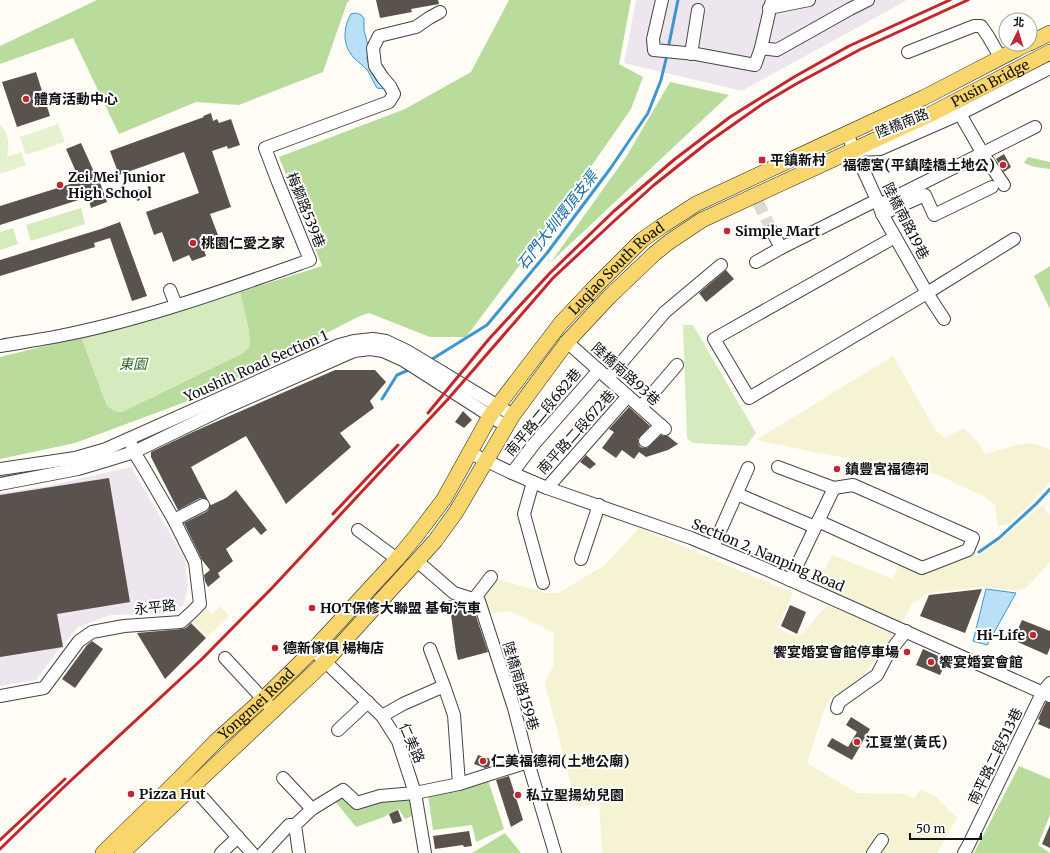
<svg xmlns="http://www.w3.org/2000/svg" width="1050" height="853" viewBox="0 0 1050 853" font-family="Merriweather,'Noto Sans TC',serif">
<rect width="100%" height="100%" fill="#fffdf5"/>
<g fill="#eee6ef">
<polygon points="636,0 907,0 742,91 624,63"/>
<polygon points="131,467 185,559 188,587 183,606 157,614 111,615 78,627 56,653 36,680 0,686 0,493 48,486"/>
</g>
<g fill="#f6f3d4">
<polygon points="893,356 936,431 945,438 964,428 978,442 985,454 1017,445 1031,443 1047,448 1050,450 1050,482 1029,505 1009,524 998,526 995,505 985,497 936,474 819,453 756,440"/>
<polygon points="1044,504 1046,511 1050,515 1050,562 1026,588 1016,591 982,587 928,593 912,604 902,622 817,585 832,555 893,579 900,562 926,572 973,553 977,556 989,548 1008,534"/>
<polygon points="639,528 793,593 777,628 795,636 802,634 827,605 894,634 883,651 862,676 845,690 830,698 824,710 807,763 857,793 905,794 915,799 920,789 935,796 957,818 937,853 602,853 599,803 577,807 545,684 554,664 554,633 510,611 489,614 483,601 485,593 496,579 547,593 558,593 605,565"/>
<polygon points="220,606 229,616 207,637 193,622 207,609 212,614"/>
</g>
<g fill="#d5ebbd">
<polygon points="81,208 85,224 31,241 26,225"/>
<polygon points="13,228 18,244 0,250 0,232"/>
<polygon points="240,292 249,330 250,346 243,353 122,412 115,411 107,406 81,337 176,313"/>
<polygon points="683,325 693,325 756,433 746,446 693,443 687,438"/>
</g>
<g fill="#b9dc9c">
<polygon points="97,0 350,0 347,3 323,72 239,105 196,102 119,134 73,38 0,64 0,46"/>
<polygon points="509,0 631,0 619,64 643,77 631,109 558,214 466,337 430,337 369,313 360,316 207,394 75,443 0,459 0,357 81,337 107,406 115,411 122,412 243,353 250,346 249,330 240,292 322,266 279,157 405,109 471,72"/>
<polygon points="670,82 729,95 551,262 626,157"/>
<polygon points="1028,157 1050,162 1050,169 1035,167 1024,163"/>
<polygon points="1050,266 1050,309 1034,276"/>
<polygon points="1019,766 1050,779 1050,815 1038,845 1050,853 974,853"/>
<polygon points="488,780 504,829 476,842 472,825 433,830 428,795"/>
<polygon points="344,795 385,799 409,797 412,816 405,819 399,809 388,814 384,817 356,827 335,801"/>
<polygon points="505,833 521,853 472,853"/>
</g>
<g fill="#e6f2cf">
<path d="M0,124C9,137 10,142 7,157L21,152L26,165L0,174Z"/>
<polygon points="58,124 65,142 26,155 20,137"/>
</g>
<g fill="#b9e0f7" stroke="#3f96cf">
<path d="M356,13L361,15L364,18V30L368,46L367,59L371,71L377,81L389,91L387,93L384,89L377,88C374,83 371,77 368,71C364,66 358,62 354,58C342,45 343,28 351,14Z"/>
<polygon points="986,589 1016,593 987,645 973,641"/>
</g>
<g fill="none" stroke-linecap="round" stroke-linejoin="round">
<g stroke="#3f96cf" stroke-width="3">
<polyline points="668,49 678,0"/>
<polyline points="429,361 487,325 547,253 610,169 648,113 661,80 667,55"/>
<polyline points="382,399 397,375 411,369"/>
<polyline points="979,552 999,538 1036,504 1050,489"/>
</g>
</g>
<g fill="#5a524d">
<polygon points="376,0 438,0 439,4 411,9 412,12 380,18"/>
<polygon points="36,72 50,116 17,127 2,82"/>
<polygon points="211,113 213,121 217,119 219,123 231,119 240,145 228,149 227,146 212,151 231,207 210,214 221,243 204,250 206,256 192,261 189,255 173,262 162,232 154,235 146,212 199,193 184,152 119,175 110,151 204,117 203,116"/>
<polygon points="81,143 95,174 97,174 107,202 91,208 88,197 0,225 0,206 80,181 66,149"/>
<polygon points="1004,154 1011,167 1004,172 996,159"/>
<polygon points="139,189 143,192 143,197 138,201 133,198 133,191"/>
<polygon points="120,222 147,296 132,301 110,238 94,243 95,247 0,276 0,260 101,229"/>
<polygon points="726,270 734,279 706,302 699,293"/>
<polygon points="335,370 375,370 386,382 370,401 374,408 340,433 351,447 286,504 246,436 191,467 208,500 204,498 200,498 178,510 151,457 151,452 195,431"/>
<polygon points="629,407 650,426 638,439 638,443 640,447 643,448 647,448 661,435 664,436 668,436 678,444 668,450 646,457 639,452 634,459 622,450 616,458 602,448 614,432 609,429"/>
<polygon points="463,411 472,420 464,428 455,422"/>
<polygon points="586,455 596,464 590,469 580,462"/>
<polygon points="109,478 130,602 57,614 63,647 0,657 0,495"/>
<polygon points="236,490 267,530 261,535 254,527 226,549 233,561 218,573 220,577 208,587 205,581 204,575 210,570 202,560 184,523 206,512 209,509 210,504 211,505 226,498"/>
<polygon points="982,589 965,633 920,616 929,595"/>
<polygon points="449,600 473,607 488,652 458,660 456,652"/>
<polygon points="790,605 806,612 797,634 781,626"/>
<polygon points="1022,620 1050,631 1050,648 1047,655 1013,640"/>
<polygon points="191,623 206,638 165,679 137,633 182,629 186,628"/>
<polygon points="92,641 103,649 75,688 62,679 87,645"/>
<polygon points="923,649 947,660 940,675 916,665"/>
<polygon points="1046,702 1050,703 1050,729 1038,724 1040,720 1038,719"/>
<polygon points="851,717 870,729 852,760 827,746 832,738 848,747 857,732 846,725"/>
<polygon points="478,755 491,759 489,767 485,768 474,764"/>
<polygon points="509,776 523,820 511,827 496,780"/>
<polygon points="398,810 402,821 393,824 389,814"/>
<polygon points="1050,825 1050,848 1042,844"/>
<polygon points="469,831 472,846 464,847 463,845 435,849 433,836"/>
</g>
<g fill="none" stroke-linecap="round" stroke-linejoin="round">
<polyline stroke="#dbdad3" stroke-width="12" stroke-dasharray="12 6" stroke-linecap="butt" points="758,202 772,231"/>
<defs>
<g id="minor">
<polyline points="662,0 653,39 654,50 696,54 755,65 761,48 772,0"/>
<polyline points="769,8 809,0"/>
<polyline points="761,48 777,50 850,9 868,0"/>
<polyline points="908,52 974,26 981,26 988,36 1000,57"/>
<polyline points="691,54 698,10"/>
<polyline points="960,114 983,154 1004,185"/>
<polyline points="847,134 877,200 882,214 927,293 944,319"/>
<polyline points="856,150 880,149 960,114 1050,68"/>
<polyline points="879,205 1035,127"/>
<polyline points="882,214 925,195 934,215 992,187"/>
<polyline points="772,231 781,248"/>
<polyline points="895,237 714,339 749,398 927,293 1014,239"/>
<polyline points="756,262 781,248 877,200"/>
<polyline points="170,290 176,305"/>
<polyline points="567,342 665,429"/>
<path d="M0,346C23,342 46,339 69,334C151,317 231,288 310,260L278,182L265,148L389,102L394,94L390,86L383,78L375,66L373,48L379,36L416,27L429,18L440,12"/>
<polyline points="608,378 665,312 721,265"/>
<polyline points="641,407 677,365"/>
<polyline points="645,441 661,425"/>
<polyline points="470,453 512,473 547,488 691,538 761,567 1050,696"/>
<polyline points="778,467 834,488 853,485 973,538 968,550 922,568 818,521"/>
<polyline points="0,469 75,458 106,449 339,345 354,341 373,339 386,341 407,351 513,415"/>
<polyline points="512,473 534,444 599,370"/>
<polyline points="533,482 524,514 543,583"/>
<polyline points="0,484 78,469 105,461 134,452 227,407 338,358 354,351 370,349 383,351 403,360 506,426"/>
<polyline points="547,488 628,396"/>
<polyline points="737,494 815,527"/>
<polyline points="174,520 203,505"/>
<polyline points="358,530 397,559"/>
<polyline points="713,547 748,468"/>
<polyline points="581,559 599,505"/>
<polyline points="417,561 454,593 479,601 514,708 528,762 555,853"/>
<polyline points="790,580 834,488"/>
<polyline points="474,599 491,577"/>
<polyline points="430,649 444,686 454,715 459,784"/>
<polyline points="313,650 382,716 398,741 415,793 425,853"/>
<polyline points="225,658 274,711"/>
<polyline points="0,696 44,688 79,641 92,632 124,626 181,622 191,613 200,604 195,562 174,520 145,470 134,452 131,444"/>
<polyline points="837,708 839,702 877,675 888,654 906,631"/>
<polyline points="382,716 403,704 444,686"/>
<polyline points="338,730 368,702"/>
<polyline points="283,778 312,809"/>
<polyline points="193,787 252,853"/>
<polyline points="221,853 238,837"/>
<polyline points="263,853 289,825 295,825"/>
<polyline points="299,853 295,825 312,809 343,790 357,803 380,796 415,793 459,784 528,762"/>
<polyline points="873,853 882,840"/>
<polyline points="964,853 968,846 1042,693 1050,683"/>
</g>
<g id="major">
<polyline points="1030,43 1050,33"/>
<path id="s1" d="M103,853L177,781L216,741L263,699L313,650L397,559L416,536L444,499L490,416L561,323L594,288L642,240L662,226L696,204L923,98L1027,44"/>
<path id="s2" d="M122,853L325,662L435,541L456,512L513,415L567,342L609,297L654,254L669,242L702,220L931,114L1050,52"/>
</g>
</defs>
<use href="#minor" stroke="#444" stroke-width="14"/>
<use href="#major" stroke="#222" stroke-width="16"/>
<use href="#minor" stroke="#fff" stroke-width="12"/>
<use href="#major" stroke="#f9d66b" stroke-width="15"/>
<g stroke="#c4262e" stroke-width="3">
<polyline points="428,413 489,339 550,273 614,211 675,159 730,117 794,77 849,46 950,0"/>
<polyline points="333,514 398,445"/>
<polyline points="0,840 65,779"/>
<polyline points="0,849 66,785 201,660 272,588 449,398 553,278 613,222 654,185 707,143 764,103 796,84 861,49 968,0"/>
</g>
</g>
<g fill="#c4262e" stroke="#fff" stroke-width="1.5">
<circle cx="26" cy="99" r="4"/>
<rect x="758" y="156" width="8" height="8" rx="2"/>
<circle cx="1003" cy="165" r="4"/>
<circle cx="60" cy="185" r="4"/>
<circle cx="727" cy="231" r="4"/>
<circle cx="193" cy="243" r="4"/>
<circle cx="837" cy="469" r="4"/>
<circle cx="312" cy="608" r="4"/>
<circle cx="1033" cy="635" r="4"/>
<circle cx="275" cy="648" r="4"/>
<circle cx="907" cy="652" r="4"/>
<circle cx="931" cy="662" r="4"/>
<circle cx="857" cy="742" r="4"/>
<circle cx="483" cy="761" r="4"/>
<circle cx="131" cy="794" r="4"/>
<circle cx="518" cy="795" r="4"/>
</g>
<g text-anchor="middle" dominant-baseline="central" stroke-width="4" stroke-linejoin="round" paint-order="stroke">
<g font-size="14" fill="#111" stroke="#fff">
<text stroke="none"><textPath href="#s2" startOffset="1183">Pusin Bridge</textPath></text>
<text transform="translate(902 123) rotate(-22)">陸橋南路</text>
<text transform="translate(306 210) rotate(68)">梅獅路539巷</text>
<text transform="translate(906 221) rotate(63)">陸橋南路19巷</text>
<text stroke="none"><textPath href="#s1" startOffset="782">Luqiao South Road</textPath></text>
<text transform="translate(256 366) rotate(-24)">Youshih Road Section 1</text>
<text transform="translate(626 374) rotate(42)">陸橋南路93巷</text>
<text transform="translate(543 412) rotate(-50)">南平路二段682巷</text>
<text transform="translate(576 432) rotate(-48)">南平路二段672巷</text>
<text transform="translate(768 555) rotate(23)">Section 2, Nanping Road</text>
<text transform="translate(155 607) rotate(-6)">永平路</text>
<text transform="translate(521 686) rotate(73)">陸橋南路159巷</text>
<text stroke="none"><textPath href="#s1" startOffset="214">Yongmei Road</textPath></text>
<text transform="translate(412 743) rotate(66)">仁美路</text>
<text transform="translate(995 756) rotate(-64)">南平路二段513巷</text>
</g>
<g font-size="14" font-weight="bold" fill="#111" stroke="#fff" text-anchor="start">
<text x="34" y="99">體育活動中心</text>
<text x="770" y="160">平鎮新村</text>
<text x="995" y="165" text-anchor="end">福德宮(平鎮陸橋土地公)</text>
<text x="68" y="177">Zei Mei Junior<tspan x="68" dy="16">High School</tspan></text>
<text x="735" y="231">Simple Mart</text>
<text x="201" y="243">桃園仁愛之家</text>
<text x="845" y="469">鎮豐宮福德祠</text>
<text x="320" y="608">HOT保修大聯盟 基甸汽車</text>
<text x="1025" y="635" text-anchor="end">Hi-Life</text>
<text x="283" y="648">德新傢俱 楊梅店</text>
<text x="899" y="652" text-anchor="end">饗宴婚宴會館停車場</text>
<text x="939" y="662">饗宴婚宴會館</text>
<text x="865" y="742">江夏堂(黃氏)</text>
<text x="491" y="761">仁美福德祠(土地公廟)</text>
<text x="139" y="794">Pizza Hut</text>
<text x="526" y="795">私立聖揚幼兒園</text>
</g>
<g font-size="14" font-style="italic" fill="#2f6b1f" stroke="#fff">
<text x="133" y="364">東園</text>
</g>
<g font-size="15" font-style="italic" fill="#1768a6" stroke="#fff">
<text transform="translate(557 220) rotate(-52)">石門大圳環頂支渠</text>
</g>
</g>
<g transform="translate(1018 32) rotate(5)"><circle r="19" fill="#ffffff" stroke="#a0a0a0"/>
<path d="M0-3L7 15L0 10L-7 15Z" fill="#c4262e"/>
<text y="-6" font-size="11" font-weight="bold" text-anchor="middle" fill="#111111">北</text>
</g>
<path d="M910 833v6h71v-6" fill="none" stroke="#111111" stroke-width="2"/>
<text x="916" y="833" font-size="12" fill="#111111" stroke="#ffffff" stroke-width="3" paint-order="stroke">50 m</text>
</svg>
